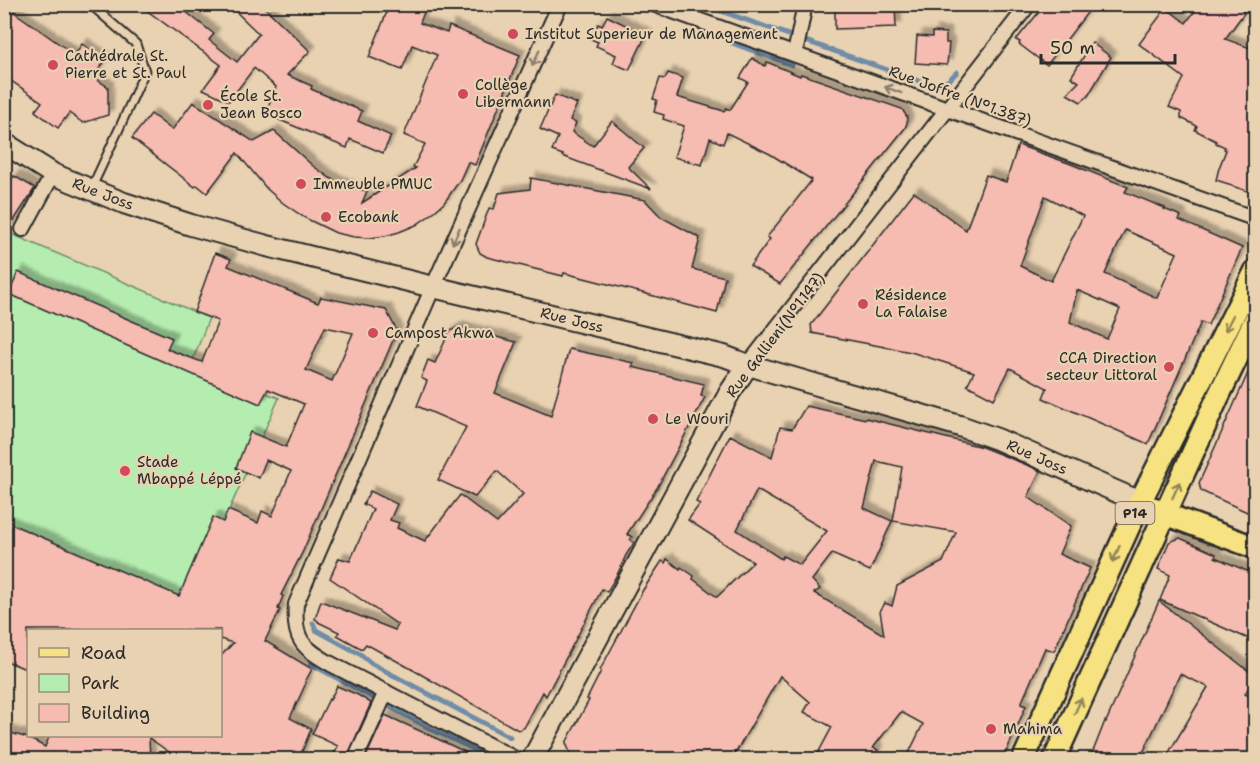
<svg xmlns="http://www.w3.org/2000/svg" width="1260" height="764" viewBox="0 0 1260 764" font-family="'Shantell Sans',sans-serif">
<defs>
<filter id="shadow"><feDropShadow dx="5.5" dy="-5.5" stdDeviation="1.5" flood-color="#0004"/></filter>
</defs>
<rect width="100%" height="100%" fill="#e9d2b1"/>
<filter id="ink" filterUnits="userSpaceOnUse"><feTurbulence type="fractalNoise" baseFrequency=".0167" numOctaves="2"/><feDisplacementMap in="SourceGraphic" scale="12" xChannelSelector="R" yChannelSelector="G"/><feConvolveMatrix kernelMatrix="1 2 1 2 8 2 1 2 1" color-interpolation-filters="sRGB"/></filter>
<g filter="url(#ink)">
<polygon fill="#b5edb0" stroke="#708c6e" stroke-width="1.5" points="4,231 209,318 191,365 279,398 181,618 5,543"/>
<g fill="none" stroke-linecap="round" stroke-linejoin="round">
<g stroke="#708ca7" stroke-width="5">
<polyline points="701,4 919,81"/>
<polyline points="732,43 792,65"/>
<polyline points="936,87 949,80 957,72"/>
<polyline points="313,623 316,630 360,654 372,664 510,737"/>
<polyline points="311,664 433,730 488,756"/>
</g>
</g>
<g fill="#f6bbb1" stroke="#2b2b2b" stroke-width="1.5" fill-rule="evenodd" filter="url(#shadow)">
<polygon points="138,4 176,4 214,34 209,40 237,62 259,34 228,4 261,4 310,51 287,75 312,86 311,89 362,111 358,121 391,136 383,153 350,139 347,148 265,114 276,87 254,68 229,101 203,89 221,65"/>
<polygon points="390,4 427,4 420,23 447,33 449,26 520,55 475,165 468,162 460,180 444,203 429,216 416,225 399,232 385,236 370,238 354,237 336,233 305,218 283,203 267,189 237,153 207,193 197,185 195,187 132,138 151,114 172,130 193,102 254,142 274,131 313,166 330,178 350,187 367,191 362,203 416,168 413,167 425,144 404,135 437,55 412,45 402,70 369,57"/>
<polygon points="835,4 895,4 896,27 835,29"/>
<polygon points="1054,4 1094,4 1047,65 1019,44 1020,42 1016,40 1044,6 1050,10"/>
<polygon points="1200,4 1246,4 1242,11 1244,13 1225,39 1256,50 1256,194 1232,186 1232,185 1216,180 1219,168 1226,150 1224,149 1225,147 1216,143 1216,141 1195,130 1197,126 1181,118 1181,112 1169,107 1184,78 1139,44 1166,8 1186,23"/>
<polygon points="4,5 75,55 82,44 106,60 93,77 108,87 108,115 83,123 69,113 58,128 35,111 42,102 4,76"/>
<polygon points="607,16 646,35 629,70 613,63 616,55 596,46 598,42 591,39 598,24 602,26"/>
<polygon points="932,32 946,33 946,43 949,43 947,65 915,63 917,36 932,37"/>
<polygon points="1092,43 1111,57 1088,96 1081,102 1067,94 1079,82 1071,77"/>
<polygon points="752,58 765,66 767,62 800,76 801,74 902,109 907,117 907,123 905,128 780,284 750,266 770,239 767,237 812,180 770,154 727,133 723,144 710,138 702,165 674,157 684,126 663,119 664,115 654,112 657,100 653,99 660,78 665,79 668,73 683,78 677,97 724,111 726,108 730,110 748,82 740,78"/>
<polygon points="555,95 577,104 570,120 576,123 572,132 593,146 612,121 644,148 628,167 651,189 562,156 563,155 552,151 558,137 540,129"/>
<path d="M1018,145L1071,164L1128,187L1125,192L1165,208L1164,209L1181,216L1179,220L1242,248L1208,325L1201,322L1148,444L1043,398L1047,388L1010,368L994,399L967,385L974,372L911,352L812,333L811,325L914,192L966,230L986,175L1006,182ZM1045,196L1083,216L1051,281L1020,266ZM1125,230L1177,253L1157,298L1105,274ZM1077,290L1120,309L1107,339L1070,322Z"/>
<polygon points="14,176 35,188 4,236 4,190"/>
<polygon points="531,178 645,200 661,217 700,238 692,269 725,277 717,313 639,292 564,273 563,276 487,257 480,253 476,244 489,208 494,209 499,193 530,189"/>
<path d="M215,253L231,259L228,266L318,303L321,297L386,310L397,331L303,551L281,595L283,596L278,609L280,610L265,641L312,669L305,682L306,683L290,718L311,729L299,759H179L149,738L150,759H4V731L28,738L45,747L50,735H220V657L233,643L220,639V630H28V670L4,660V521L179,596L213,517L223,522L228,510L258,523L262,511L272,516L291,471L266,460L259,478L236,468L250,432L286,447L304,404L268,389L260,404L9,294L18,272L172,338L167,349L202,362L218,321L194,312ZM325,327L353,333L332,381L306,370Z"/>
<polygon points="458,327 516,342 495,393 551,416 569,349 634,363 632,367 704,384 701,396 705,397 657,488 627,534 632,537 630,540 634,543 626,555 618,573 607,592 602,589 546,696 543,692 524,728 518,730 415,671 366,644 362,649 337,635 339,632 318,622 318,621 315,619 321,601 395,630 398,625 330,578 339,558 350,561 373,509 363,504 370,491 397,504 390,520 399,523 397,528 425,541 460,495 497,523 523,494 497,471 475,497 438,480 466,427 417,406 427,381 421,378 428,360 435,363 449,332"/>
<polygon points="1256,355 1256,516 1201,491 1199,483"/>
<path d="M806,406L866,419V418L982,447L1032,467L1040,471L1028,497L1071,526L1059,554L1090,568L1054,651L1045,648L1021,704L1026,706L1003,759H906L923,724L901,712L873,748L878,750L873,759H815L832,727L804,712L810,702L780,676L732,759H581L571,755L566,743L589,700L587,699L601,671L600,670L643,590L662,561L665,563L667,559L680,569L681,567L694,576L693,579L717,597L753,562L688,520L700,504L696,502L730,435L772,457L780,427L792,429ZM876,461L902,467L893,521L956,532L943,562L897,586L892,606L885,603L880,611L884,635L814,593L820,589L812,580L832,554L870,571L892,521L864,508ZM757,490L827,531L800,565L783,556L781,559L737,530Z"/>
<polygon points="1180,538 1216,554 1215,557 1256,575 1256,642 1160,600 1170,575 1158,569 1169,542"/>
<polygon points="1159,601 1255,676 1245,694 1256,700 1256,759 1165,759 1208,687 1180,674 1140,759 1090,759 1105,721 1106,722"/>
<polygon points="337,686 358,695 371,703 346,759 331,759 338,746 312,734 329,699 330,700"/>
<polygon points="385,715 442,741 480,759 365,759"/>
</g>
<g fill="none" stroke-linecap="round" stroke-linejoin="round">
<defs>
<polyline id="lane" points="90,4 136,44 145,71 119,129 92,187"/>
<g id="street">
<polyline points="653,4 1256,219"/>
<polyline points="795,54 805,4"/>
<polyline points="23,229 53,174"/>
<polyline points="748,365 1029,4"/>
<polyline points="355,760 386,692"/>
<path d="M517,760L331,664C302,647 293,640 296,604L433,287L560,4"/>
</g>
<g id="secondary">
<polyline points="4,143 53,174 124,203 191,225 267,246 433,287 724,356 748,365 960,426 997,439 1140,502"/>
<polyline points="532,760 730,392 748,365"/>
</g>
<g id="primary">
<polyline points="1153,508 1165,514 1256,548"/>
<polyline points="1023,760 1140,502 1256,270"/>
<polyline points="1054,760 1218,397 1256,318"/>
</g>
</defs>
<use href="#lane" stroke="#2b2b2b" stroke-width="11"/>
<use href="#street" stroke="#2b2b2b" stroke-width="18"/>
<use href="#secondary" stroke="#2b2b2b" stroke-width="24"/>
<use href="#primary" stroke="#2b2b2b" stroke-width="26"/>
<use href="#lane" stroke="#e9d2b1" stroke-width="7"/>
<use href="#street" stroke="#e9d2b1" stroke-width="14"/>
<use href="#secondary" stroke="#e9d2b1" stroke-width="20"/>
<use href="#primary" stroke="#f7e281" stroke-width="21"/>
</g>
<defs><path id="oneway-shaft" d="M-6 0H5M1.5-3L5.5 0L1.5 3" fill="none" stroke-width="1.6" stroke-linecap="round" stroke-linejoin="round" transform="scale(1.5)"/></defs>
<g stroke="#8a7e6e">
<use href="#oneway-shaft" transform="translate(536 58) rotate(114)"/>
<use href="#oneway-shaft" transform="translate(893 90) rotate(-160)"/>
<use href="#oneway-shaft" transform="translate(456 236) rotate(114)"/>
</g>
<g stroke="#918656">
<use href="#oneway-shaft" transform="translate(1229 323) rotate(117)"/>
<use href="#oneway-shaft" transform="translate(1176 490) rotate(-66)"/>
<use href="#oneway-shaft" transform="translate(1116 554) rotate(114)"/>
<use href="#oneway-shaft" transform="translate(1078 706) rotate(-66)"/>
</g>
</g>
<g fill="#d1495b" stroke="#e9d2b1" stroke-width="2">
<circle cx="513" cy="34" r="6"/>
<circle cx="53" cy="65" r="6"/>
<circle cx="463" cy="94" r="6"/>
<circle cx="208" cy="105" r="6"/>
<circle cx="301" cy="184" r="6"/>
<circle cx="326" cy="217" r="6"/>
<circle cx="863" cy="304" r="6"/>
<circle cx="373" cy="333" r="6"/>
<circle cx="1169" cy="367" r="6"/>
<circle cx="653" cy="419" r="6"/>
<circle cx="125" cy="471" r="6"/>
<circle cx="991" cy="729" r="6"/>
</g>
<g text-anchor="middle" dominant-baseline="central" stroke-width="4.5" stroke-linejoin="round" paint-order="stroke">
<rect fill="#e9d2b1" stroke="#645d53" stroke-width="1.5" x="1115.5" y="502" width="39" height="22" rx="4.5"/>
<g font-size="14" font-weight="bold" fill="#2b2b2b">
<text x="1135" y="513">P14</text>
</g>
<g font-size="15" fill="#2b2b2b" stroke="#e9d2b1" text-anchor="start">
<text x="525" y="34">Institut Superieur de Management</text>
<text x="65" y="56">Cathédrale St.<tspan x="65" dy="17">Pierre et St. Paul</tspan></text>
<text x="475" y="85">Collège<tspan x="475" dy="17">Libermann</tspan></text>
<text x="220" y="96">École St.<tspan x="220" dy="17">Jean Bosco</tspan></text>
<text x="313" y="184">Immeuble PMUC</text>
<text x="338" y="217">Ecobank</text>
<text x="875" y="295">Résidence<tspan x="875" dy="17">La Falaise</tspan></text>
<text x="385" y="333">Campost Akwa</text>
<text x="1157" y="358" text-anchor="end">CCA Direction<tspan x="1157" dy="17">secteur Littoral</tspan></text>
<text x="665" y="419">Le Wouri</text>
<text x="137" y="462">Stade<tspan x="137" dy="17">Mbappé Léppé</tspan></text>
<text x="1003" y="729">Mahima</text>
</g>
<g font-size="15" fill="#2b2b2b" stroke="#e9d2b1">
<text transform="translate(960 96) rotate(20)">Rue Joffre (N°1.387)</text>
<text transform="translate(103 194) rotate(21)">Rue Joss</text>
<text transform="translate(572 320) rotate(14)">Rue Joss</text>
<text transform="translate(775 335) rotate(-53)">Rue Gallieni(N°1.147)</text>
<text transform="translate(1037 457) rotate(24)">Rue Joss</text>
</g>
</g>
<rect width="1260" height="764" fill="none" stroke="#e9d2b1" stroke-width="24"/>
<rect x="12" y="12" width="1236" height="740" fill="none" stroke="#2b2b2b" stroke-width="2" filter="url(#ink)"/>
<rect x="27" y="629" width="195" height="108" fill="#e9d2b1" stroke="#9d8f7b" stroke-width="1.5"/>
<rect x="39" y="648" width="30" height="9" fill="#f7e281" stroke="#9d8f7b" stroke-width="1.5"/>
<text x="81" y="659" font-size="18" fill="#2b2b2b">Road</text>
<rect x="39" y="674" width="30" height="18" fill="#b5edb0" stroke="#9d8f7b" stroke-width="1.5"/>
<text x="81" y="689" font-size="18" fill="#2b2b2b">Park</text>
<rect x="39" y="704" width="30" height="18" fill="#f6bbb1" stroke="#9d8f7b" stroke-width="1.5"/>
<text x="81" y="719" font-size="18" fill="#2b2b2b">Building</text>
<path d="M1041 54v9h134v-9" fill="none" stroke="#2b2b2b" stroke-width="3"/>
<text x="1050" y="54" font-size="18" fill="#2b2b2b" stroke="#e9d2b1" stroke-width="4.5" paint-order="stroke">50 m</text>
</svg>
